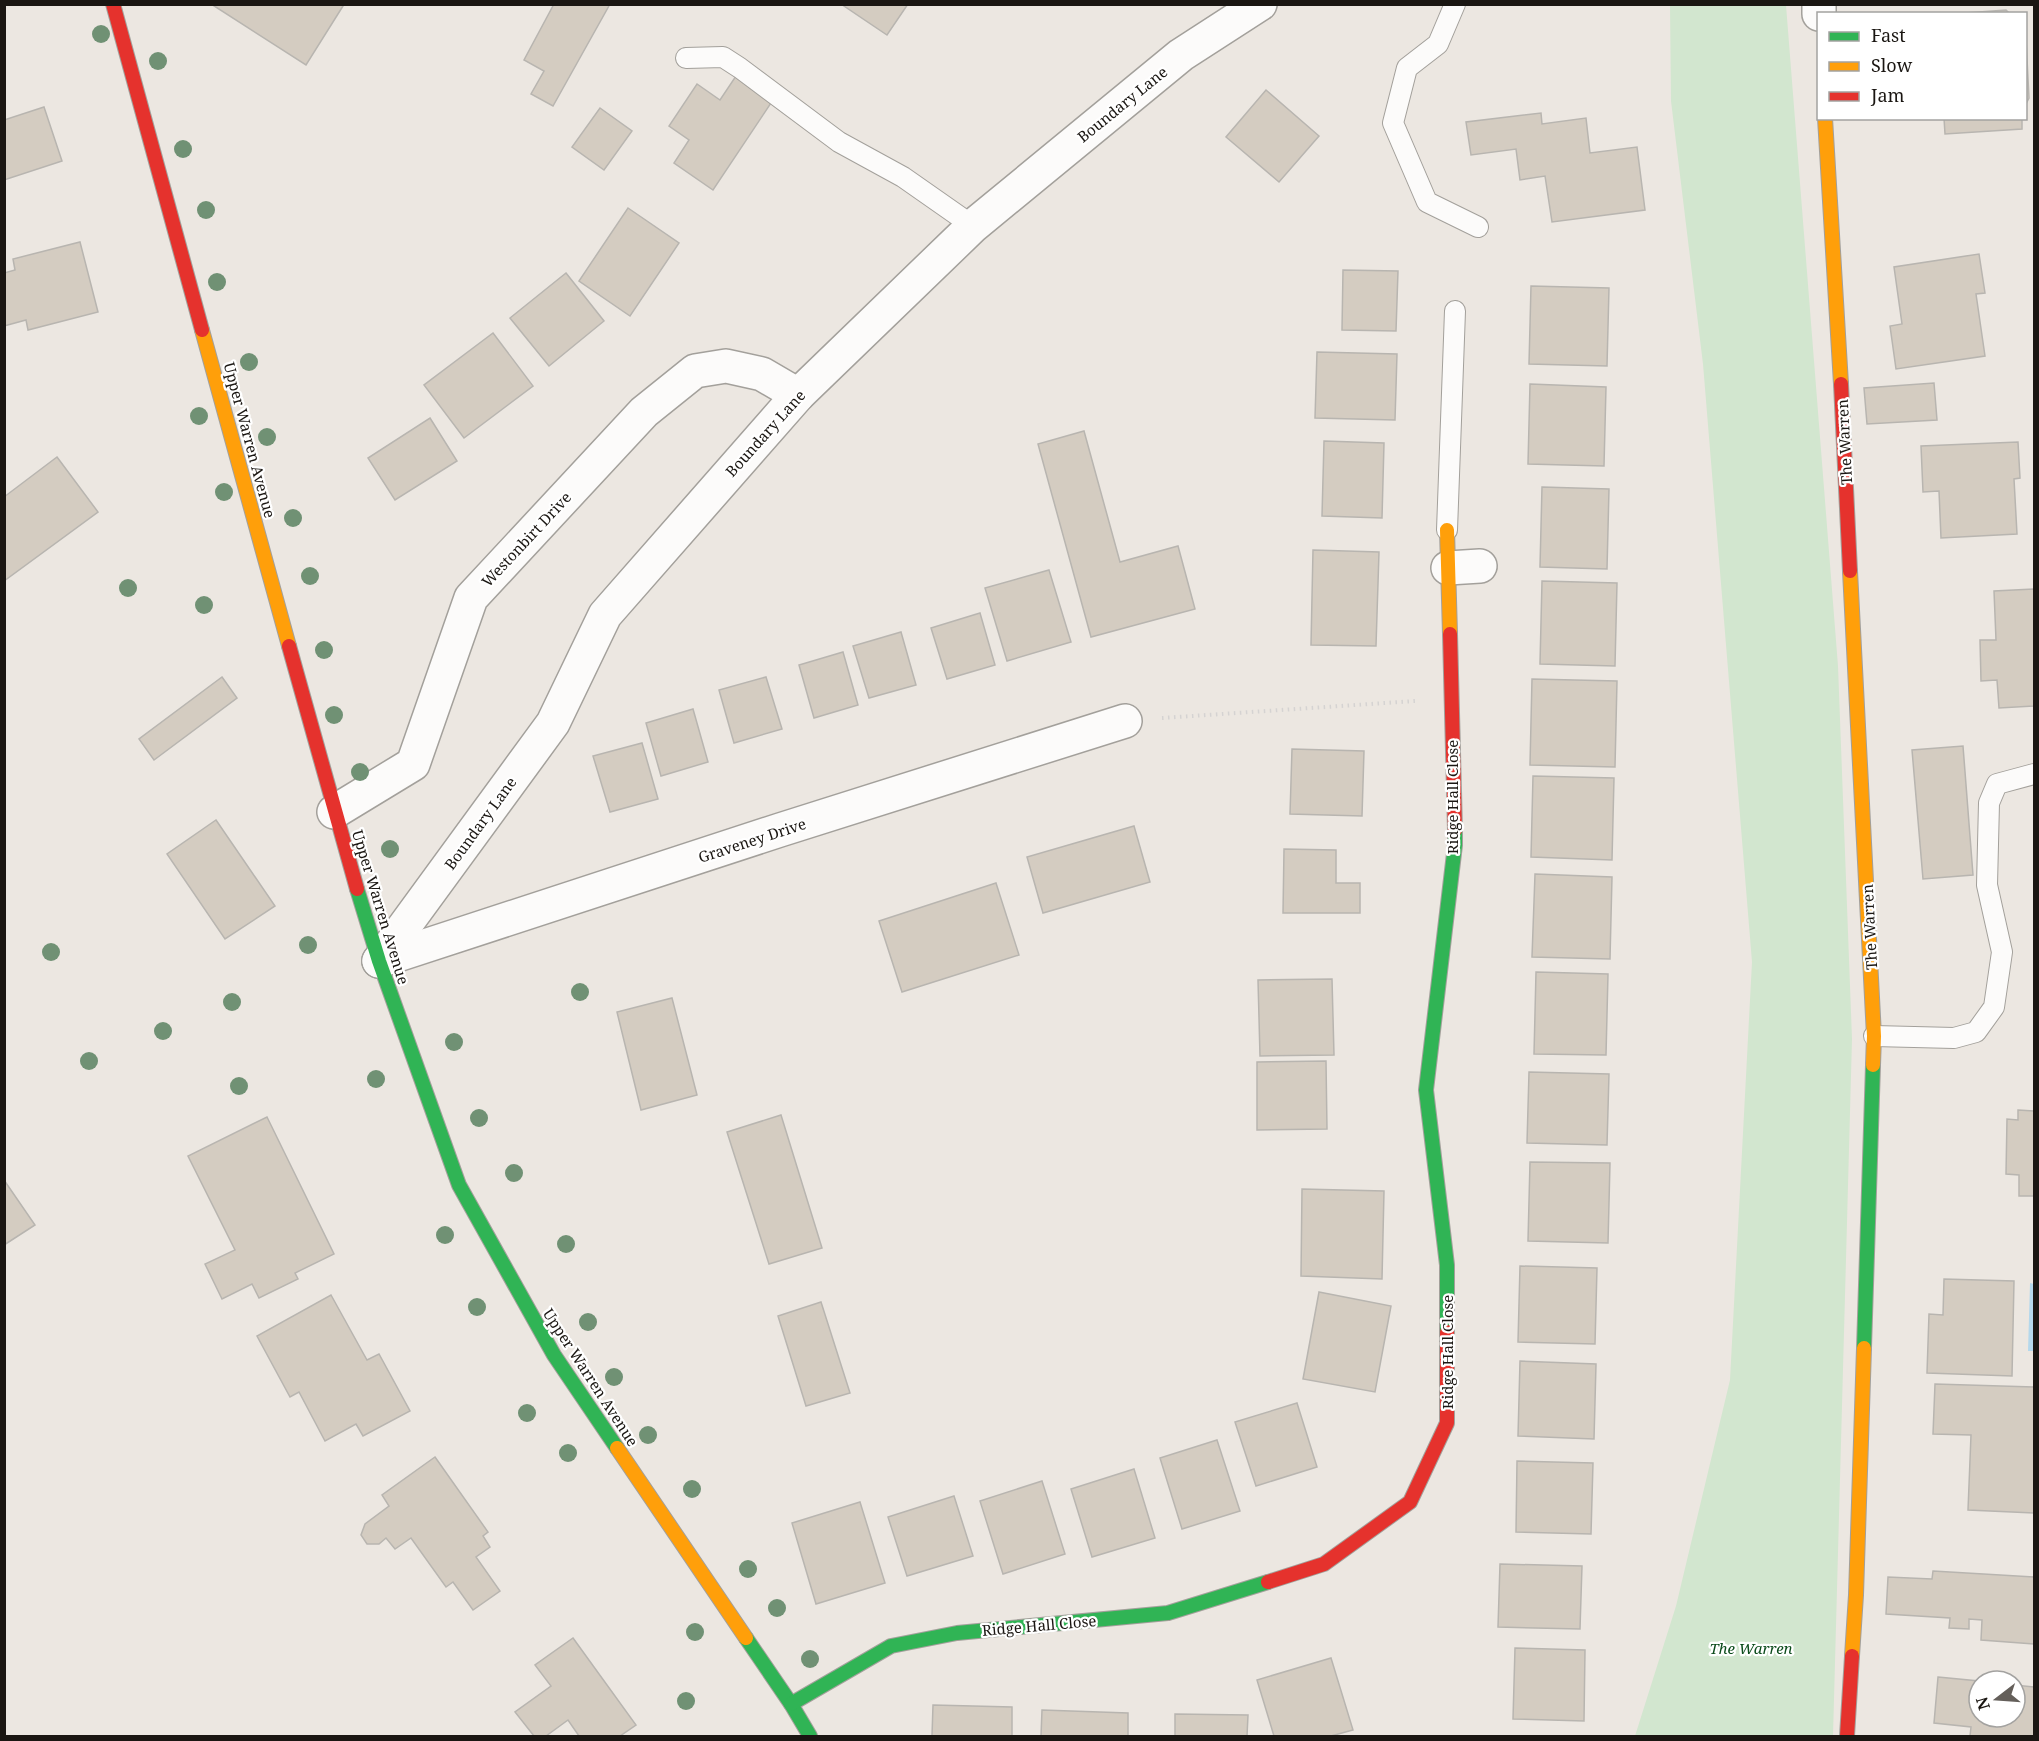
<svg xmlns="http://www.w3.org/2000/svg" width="2039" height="1741" viewBox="0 0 2039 1741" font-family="'Noto Serif',serif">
<rect width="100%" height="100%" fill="#ece7e1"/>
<polygon fill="#d2e6cf" points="1670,5 1786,5 1838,666 1852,1039 1833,1736 1635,1736 1676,1606 1730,1380 1752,962 1703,364 1671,101"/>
<polygon fill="#b4d8ec" points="2030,1283 2034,1284 2034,1351 2028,1351"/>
<g fill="#d4ccc1" stroke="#b8b5b0" stroke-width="1.5">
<polygon points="211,4 341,4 343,6 306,65"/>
<polygon points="554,4 610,4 553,106 531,94 544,71 524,60"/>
<polygon points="841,4 908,4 887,35"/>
<polygon points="2006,10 2010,14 1951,14"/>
<polygon points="2026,39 2029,98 2026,104"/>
<polygon points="736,76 773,100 713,190 674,163 689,140 669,126 697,84 720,100"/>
<polygon points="1266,90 1319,136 1279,182 1226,137"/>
<polygon points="44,107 62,161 4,180 4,120"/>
<polygon points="600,108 632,131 604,170 572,147"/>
<polygon points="1541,113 1542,124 1586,118 1590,153 1637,147 1645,210 1552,222 1545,176 1520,180 1516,149 1471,155 1466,122"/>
<polygon points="1944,118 2022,118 2022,129 1945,134"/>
<polygon points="628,208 679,243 630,316 579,281"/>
<polygon points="80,242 98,312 28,330 26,320 4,326 4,273 15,270 13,259"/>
<polygon points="1979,254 1985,293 1976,294 1985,356 1896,369 1890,326 1902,324 1894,267"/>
<polygon points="1343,270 1398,271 1396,331 1342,330"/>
<polygon points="566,273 604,321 549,366 510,318"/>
<polygon points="1531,286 1609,288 1607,366 1529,364"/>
<polygon points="493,333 533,386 464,438 424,385"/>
<polygon points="1317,352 1397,354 1395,420 1315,418"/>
<polygon points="1934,383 1937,420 1867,424 1864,388"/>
<polygon points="1530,384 1606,387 1604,466 1528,464"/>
<polygon points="430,418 457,461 395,500 368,458"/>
<polygon points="1084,431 1120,562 1178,546 1195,609 1091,637 1038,444"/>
<polygon points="1324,441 1384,443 1382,518 1322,516"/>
<polygon points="2018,442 2020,478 2014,479 2017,534 1941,538 1939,491 1923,492 1921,446"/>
<polygon points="57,457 98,512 4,581 4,497"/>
<polygon points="1542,487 1609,489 1607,569 1540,567"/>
<polygon points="1313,550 1379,552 1376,646 1311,645"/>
<polygon points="1049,570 1071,642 1007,661 985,588"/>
<polygon points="1542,581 1617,583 1615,666 1540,664"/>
<polygon points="2034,589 2034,706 1999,708 1997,680 1981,681 1980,640 1996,640 1994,591"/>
<polygon points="980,613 995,665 947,679 931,628"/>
<polygon points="901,632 916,685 869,698 853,646"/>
<polygon points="843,652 858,705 814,718 799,665"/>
<polygon points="222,677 237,698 154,760 139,739"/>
<polygon points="766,677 782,729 734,743 719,690"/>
<polygon points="1532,679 1617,681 1615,767 1530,765"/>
<polygon points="693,709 708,762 661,776 646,723"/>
<polygon points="642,743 658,799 610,812 593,756"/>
<polygon points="1963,746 1973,875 1923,879 1912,750"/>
<polygon points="1292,749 1364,751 1362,816 1290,814"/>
<polygon points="1533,776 1614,778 1612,860 1531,857"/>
<polygon points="216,820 275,906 225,939 167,854"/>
<polygon points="1134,826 1150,882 1043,913 1027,857"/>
<polygon points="1284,849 1336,850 1336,883 1360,883 1360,913 1283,913"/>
<polygon points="1535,874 1612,877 1610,959 1532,957"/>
<polygon points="996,883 1019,955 902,992 879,921"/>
<polygon points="1536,972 1608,974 1606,1055 1534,1054"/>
<polygon points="1332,979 1334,1055 1260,1056 1258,980"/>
<polygon points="672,998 697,1095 641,1110 617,1012"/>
<polygon points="1326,1061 1327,1129 1257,1130 1257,1062"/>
<polygon points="1529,1072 1609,1074 1607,1145 1527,1143"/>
<polygon points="2018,1110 2034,1111 2034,1196 2019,1196 2019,1175 2006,1174 2007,1119 2018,1120"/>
<polygon points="781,1115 822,1248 769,1264 727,1132"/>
<polygon points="267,1117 334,1254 295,1273 298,1279 259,1298 252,1284 222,1299 205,1264 235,1250 188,1156"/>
<polygon points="1530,1162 1610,1163 1608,1243 1528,1241"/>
<polygon points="4,1180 35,1225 4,1245"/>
<polygon points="1302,1189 1384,1191 1382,1279 1301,1276"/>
<polygon points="1520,1266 1597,1268 1595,1344 1518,1342"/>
<polygon points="1944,1279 2014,1281 2012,1376 1927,1373 1929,1314 1943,1315"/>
<polygon points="1319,1292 1391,1306 1375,1392 1303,1379"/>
<polygon points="331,1295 367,1360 379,1354 410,1411 363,1436 356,1424 325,1441 299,1392 290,1397 257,1336"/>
<polygon points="821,1302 850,1393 806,1406 778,1316"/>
<polygon points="1520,1361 1596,1364 1594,1439 1518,1436"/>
<polygon points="1935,1384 2034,1387 2034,1513 1968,1510 1971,1435 1933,1434"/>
<polygon points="1297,1403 1317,1467 1256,1486 1235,1422"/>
<polygon points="1217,1440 1240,1511 1182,1529 1160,1458"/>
<polygon points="435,1457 488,1532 483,1536 490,1547 476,1557 500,1591 473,1610 453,1582 446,1587 411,1538 395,1549 386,1538 379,1544 367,1544 361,1535 365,1524 389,1506 382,1495"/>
<polygon points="1517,1461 1593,1463 1591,1534 1516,1532"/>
<polygon points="1134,1469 1155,1538 1092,1557 1071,1489"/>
<polygon points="1042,1481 1065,1554 1003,1574 980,1501"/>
<polygon points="954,1496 973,1556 907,1576 888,1517"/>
<polygon points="860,1502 885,1583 816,1604 792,1523"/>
<polygon points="1500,1564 1582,1566 1580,1629 1498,1627"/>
<polygon points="1933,1571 2034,1577 2034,1644 1981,1640 1982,1620 1969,1619 1969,1629 1949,1628 1950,1618 1886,1614 1888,1577 1932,1579"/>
<polygon points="573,1638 636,1725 620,1736 579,1736 568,1720 546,1736 534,1736 515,1712 551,1686 535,1665"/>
<polygon points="1515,1648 1585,1650 1584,1721 1513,1719"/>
<polygon points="1331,1658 1353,1730 1331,1736 1274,1736 1257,1680"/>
<polygon points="1938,1677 1979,1681 1979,1717 2015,1717 2015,1685 2034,1687 2034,1736 1970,1736 1971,1727 1934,1723"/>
<polygon points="933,1705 1012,1707 1012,1736 932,1736"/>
<polygon points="1042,1710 1128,1713 1128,1736 1041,1736"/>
<polygon points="1175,1714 1248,1715 1247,1736 1175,1736"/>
</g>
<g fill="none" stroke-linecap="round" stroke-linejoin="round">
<defs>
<g id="lane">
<polyline points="1455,4 1438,44 1407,68 1393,123 1427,202 1478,227"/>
<polyline points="686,58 723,57 740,68 839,142 903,177 973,226"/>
<polyline points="1447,530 1455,311"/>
<polyline points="1874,1036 1954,1038 1976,1032 1994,1007 2002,952 1987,885 1989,803 1997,784 2034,774"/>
</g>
<g id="street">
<polyline points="1819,4 1819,14"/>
<polyline points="1448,568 1480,566"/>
<polyline points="334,812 413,764 471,598 644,412 695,371 726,366 762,374 798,395"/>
<polyline points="379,961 553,723 605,615 798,395 973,226 1181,55 1260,4"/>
<polyline points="379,961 780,830 1125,721"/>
</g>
<g id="fast">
<polyline points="357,889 379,961 459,1185 554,1355 617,1448"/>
<polyline points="1447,1332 1447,1265 1426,1090 1455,845 1455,830"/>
<polyline points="1864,1348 1873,1065"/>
<polyline points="746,1638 791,1704 810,1736"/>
<polyline points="791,1704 891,1646 957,1633 1168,1613 1268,1582"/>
</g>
<g id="slow">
<polyline points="1825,118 1841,384"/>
<polyline points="202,330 289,646"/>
<polyline points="1447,530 1450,634"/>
<polyline points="1850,571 1874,1036 1873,1065"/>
<polyline points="617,1448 746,1638"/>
<polyline points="1852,1656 1856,1595 1864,1348"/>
</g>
<g id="jam">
<polyline points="113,4 202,330"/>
<polyline points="1841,384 1850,571"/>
<polyline points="1450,634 1455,830"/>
<polyline points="289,646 357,889"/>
<polyline points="1268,1582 1324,1564 1410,1502 1447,1423 1447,1332"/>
<polyline points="1847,1736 1852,1656"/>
</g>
</defs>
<use href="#lane" stroke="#a3a09b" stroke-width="22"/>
<use href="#street" stroke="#a3a09b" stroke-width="36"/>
<use href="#fast" stroke="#a3a09b" stroke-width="16"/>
<use href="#slow" stroke="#a3a09b" stroke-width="16"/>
<use href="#jam" stroke="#a3a09b" stroke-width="16"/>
<polyline stroke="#d5d3d2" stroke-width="4" stroke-dasharray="1.5 4.5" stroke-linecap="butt" points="1162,718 1415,701"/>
<use href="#lane" stroke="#fcfbfa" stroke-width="20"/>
<use href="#street" stroke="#fcfbfa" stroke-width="33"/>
<use href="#fast" stroke="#30b455" stroke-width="14"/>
<use href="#slow" stroke="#ff9f0a" stroke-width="14"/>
<use href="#jam" stroke="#e5322d" stroke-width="14"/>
</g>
<g fill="#709174">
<circle cx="101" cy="34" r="9"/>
<circle cx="158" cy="61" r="9"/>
<circle cx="183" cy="149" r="9"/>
<circle cx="206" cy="210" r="9"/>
<circle cx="217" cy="282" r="9"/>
<circle cx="249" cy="362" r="9"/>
<circle cx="199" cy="416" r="9"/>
<circle cx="267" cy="437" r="9"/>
<circle cx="224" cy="492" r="9"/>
<circle cx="293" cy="518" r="9"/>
<circle cx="310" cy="576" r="9"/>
<circle cx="128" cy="588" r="9"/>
<circle cx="204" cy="605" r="9"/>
<circle cx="324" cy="650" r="9"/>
<circle cx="334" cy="715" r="9"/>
<circle cx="360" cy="772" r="9"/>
<circle cx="390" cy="849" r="9"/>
<circle cx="308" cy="945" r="9"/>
<circle cx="51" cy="952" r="9"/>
<circle cx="580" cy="992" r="9"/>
<circle cx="232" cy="1002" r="9"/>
<circle cx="163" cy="1031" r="9"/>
<circle cx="454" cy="1042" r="9"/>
<circle cx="89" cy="1061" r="9"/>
<circle cx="376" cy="1079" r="9"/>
<circle cx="239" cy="1086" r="9"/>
<circle cx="479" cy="1118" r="9"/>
<circle cx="514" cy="1173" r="9"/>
<circle cx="445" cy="1235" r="9"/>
<circle cx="566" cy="1244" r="9"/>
<circle cx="477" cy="1307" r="9"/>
<circle cx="588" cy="1322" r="9"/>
<circle cx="614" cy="1377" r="9"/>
<circle cx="527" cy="1413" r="9"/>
<circle cx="648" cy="1435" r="9"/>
<circle cx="568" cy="1453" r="9"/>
<circle cx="692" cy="1489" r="9"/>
<circle cx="748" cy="1569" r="9"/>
<circle cx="777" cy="1608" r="9"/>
<circle cx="695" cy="1632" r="9"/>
<circle cx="810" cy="1659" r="9"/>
<circle cx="686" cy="1701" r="9"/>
</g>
<g text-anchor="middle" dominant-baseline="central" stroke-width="4.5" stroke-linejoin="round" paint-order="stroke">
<g font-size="15" fill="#1a1612" stroke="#fff">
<text transform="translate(1122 104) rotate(-39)">Boundary Lane</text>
<text transform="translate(765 433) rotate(-48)">Boundary Lane</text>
<text transform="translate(250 440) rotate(75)">Upper Warren Avenue</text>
<text transform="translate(1844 442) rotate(-93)">The Warren</text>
<text transform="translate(526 539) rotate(-47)">Westonbirt Drive</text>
<text transform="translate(1452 797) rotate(-90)">Ridge Hall Close</text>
<text transform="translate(480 823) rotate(-54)">Boundary Lane</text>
<text transform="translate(752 840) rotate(-18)">Graveney Drive</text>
<text transform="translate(381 907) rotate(73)">Upper Warren Avenue</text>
<text transform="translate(1869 927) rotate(-93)">The Warren</text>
<text transform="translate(1447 1352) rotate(-90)">Ridge Hall Close</text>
<text transform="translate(591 1377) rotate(57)">Upper Warren Avenue</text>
<text transform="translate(1039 1625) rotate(-5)">Ridge Hall Close</text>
</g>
<g font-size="15" font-style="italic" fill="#0b4b1b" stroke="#fff">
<text x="1751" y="1648">The Warren</text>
</g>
</g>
<rect width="2039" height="1741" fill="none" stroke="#1a1612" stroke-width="12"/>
<rect x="1817" y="12" width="210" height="108" fill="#ffffff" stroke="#a3a2a0" stroke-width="1.5"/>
<rect x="1829" y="32" width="30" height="9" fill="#30b455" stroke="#a3a2a0" stroke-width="1.5"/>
<text x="1871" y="42" font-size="18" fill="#1a1612">Fast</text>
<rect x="1829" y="62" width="30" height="9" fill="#ff9f0a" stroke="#a3a2a0" stroke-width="1.5"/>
<text x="1871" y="72" font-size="18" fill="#1a1612">Slow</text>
<rect x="1829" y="92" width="30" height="9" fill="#e5322d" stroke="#a3a2a0" stroke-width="1.5"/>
<text x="1871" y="102" font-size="18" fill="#1a1612">Jam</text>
<g transform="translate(1997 1699) rotate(253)"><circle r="28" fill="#ffffff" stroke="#a3a2a0" stroke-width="1.5"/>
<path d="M0-4.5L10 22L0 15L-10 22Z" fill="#645f5a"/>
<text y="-9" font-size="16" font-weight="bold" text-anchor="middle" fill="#1a1612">N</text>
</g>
</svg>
